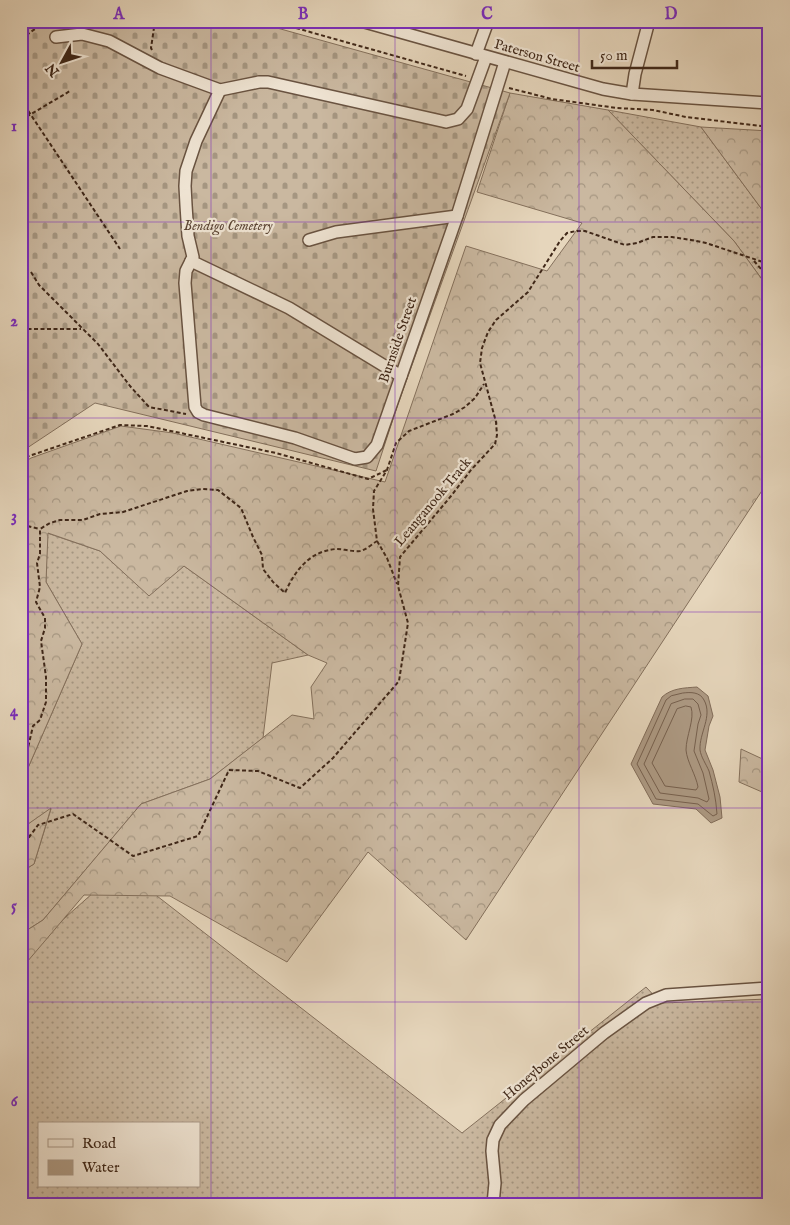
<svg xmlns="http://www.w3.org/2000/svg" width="790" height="1225" viewBox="0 0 790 1225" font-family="'IM FELL English',serif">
<defs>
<pattern id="grass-dots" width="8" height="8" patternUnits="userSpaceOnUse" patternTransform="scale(1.25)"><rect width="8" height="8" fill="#cab8a0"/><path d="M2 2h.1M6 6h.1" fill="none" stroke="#a59681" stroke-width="1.8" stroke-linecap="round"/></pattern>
<pattern id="forest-crowns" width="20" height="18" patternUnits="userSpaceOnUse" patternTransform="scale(1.25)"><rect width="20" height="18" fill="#cab8a0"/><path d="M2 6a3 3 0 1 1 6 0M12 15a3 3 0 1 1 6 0" fill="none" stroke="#a59681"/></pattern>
<pattern id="cemetery-stones" width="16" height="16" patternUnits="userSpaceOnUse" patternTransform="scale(1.25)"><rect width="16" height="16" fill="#cab8a0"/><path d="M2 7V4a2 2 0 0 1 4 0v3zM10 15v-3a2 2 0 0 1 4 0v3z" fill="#a59681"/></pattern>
</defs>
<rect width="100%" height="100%" fill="#e6d6bc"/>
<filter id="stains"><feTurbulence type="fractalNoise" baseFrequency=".004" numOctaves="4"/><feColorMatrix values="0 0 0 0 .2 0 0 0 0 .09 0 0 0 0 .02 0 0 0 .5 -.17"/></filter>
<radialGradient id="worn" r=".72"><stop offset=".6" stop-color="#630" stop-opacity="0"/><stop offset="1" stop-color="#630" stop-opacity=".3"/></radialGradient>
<g fill="url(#grass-dots)" stroke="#84705c" fill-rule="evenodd">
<polygon points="608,110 701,127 769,219 769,289 734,241"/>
<polygon points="47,533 100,551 149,595 184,566 308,655 272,663 263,738 210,779 141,804 43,920 21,934 21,872 34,864 51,809 21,829 21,784 82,644 46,582"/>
<path d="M121,868L462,1133L646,987L661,1003L769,999V1204H21V957ZM39,1124H199V1186H39Z"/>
</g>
<g fill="url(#forest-crowns)" stroke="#84705c">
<polygon points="510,93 608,110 734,241 769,289 769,480 466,940 368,852 287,962 170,896 84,895 21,969 21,934 43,920 141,804 210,779 292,715 314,719 311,687 327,663 308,655 184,566 149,596 100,551 48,533 46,582 82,644 21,784 21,464 31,458 121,426 173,433 385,482 466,246 547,271 582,223 477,192"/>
<polygon points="701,127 769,131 769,219"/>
<polygon points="741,749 769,762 769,795 739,782"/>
<polygon points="51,808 34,864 21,872 21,829"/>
</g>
<polygon fill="url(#cemetery-stones)" stroke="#84705c" points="21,21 252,21 510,93 398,404 376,471 95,403 21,452"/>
<path fill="#ad9a84" stroke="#816c59" d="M697,687L708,696L713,716L709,726L705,750L713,770L720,797L722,818L711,823L696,809L653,804L631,764L662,697C672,688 684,688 697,687Z"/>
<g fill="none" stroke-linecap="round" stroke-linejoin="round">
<g stroke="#76604e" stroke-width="1">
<path d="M683,693C691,692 700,692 704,700C713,716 699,733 700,750C701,757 706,764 709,771C713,785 716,799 717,814L713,816L698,804L656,799L637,764L666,700L671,696Z"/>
<polygon points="685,699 693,699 698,704 701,715 698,724 694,751 703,773 709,799 707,802 698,798 660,793 644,764 671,704"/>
<path d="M686,706L691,707C695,719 686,736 686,750C687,762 696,775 698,787L696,790L665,786L652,763L677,709Z"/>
</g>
<defs>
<g id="minor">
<polyline points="361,21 603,89 632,94 769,103"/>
<polyline points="56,37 82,34 109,41 160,68 220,90 259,82 268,82 446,122 458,119 467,109 486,57"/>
<polyline points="476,54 488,21"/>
<polyline points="220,90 196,141 186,171 185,186 186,205 188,236 193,257 186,271 185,283 195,407 198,412 204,415 295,438 355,459 367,457 377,445 457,216 505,62"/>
<polyline points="632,94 635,74 649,21"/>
<polyline points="309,240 336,232 457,216"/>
<polyline points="191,261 289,308 401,376"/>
<polyline points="493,1204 495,1183 492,1151 493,1140 500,1125 524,1100 604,1033 646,1003 666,995 769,988"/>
</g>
</defs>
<use href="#minor" stroke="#695341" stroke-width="14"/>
<g stroke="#3f2718" stroke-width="2" stroke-dasharray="4 2.5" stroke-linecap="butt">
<polyline points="271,21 466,76"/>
<polyline points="21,39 46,21"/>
<polyline points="152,50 151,48 155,21"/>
<polyline points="509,88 552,99 617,108 653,110 686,117 769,127"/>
<polyline points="21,100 120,249"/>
<polyline points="21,120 70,91"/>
<polyline points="754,261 769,278"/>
<polyline points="31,272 39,285 98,344 130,386 149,407 186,414"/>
<polyline points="21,329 81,329"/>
<polyline points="21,462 29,456 120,425 147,426 276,453 368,479 387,470"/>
<polyline points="21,527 27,526 40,529"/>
<polyline points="377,541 387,558 397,584"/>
<path d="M21,778L33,726L40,720L46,702V677L41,641L45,628V618L36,602L40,587L37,563L40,554V529L50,523L60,520H83L100,514L123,512L187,491L202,489L218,490L241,508L253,537L262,555L263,569L273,582L285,593C295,570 310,551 336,549C344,549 353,552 360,551C366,550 372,544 377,541L373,509L374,491L387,470L396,443L409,431L453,414L465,407L475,398L484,384"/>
<polyline points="21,833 30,836"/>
<polyline points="21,848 38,825 73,814 133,856 198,836 229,770 258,771 300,788 333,758 399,681 408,623 398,586 400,557 451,496 471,470 495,444 497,435 496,422 480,363 482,348 488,332 496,320 528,292 560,241 567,233 576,231 585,231 625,245 637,243 653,237 672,237 691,240 706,243 769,264"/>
</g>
<use href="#minor" stroke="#efe4d3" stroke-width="11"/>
</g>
<path fill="none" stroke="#7b2cbf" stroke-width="1" stroke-opacity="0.55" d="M211,21V1204M395,21V1204M579,21V1204M21,222H769M21,418H769M21,612H769M21,808H769M21,1002H769"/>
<g text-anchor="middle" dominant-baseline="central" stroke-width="4.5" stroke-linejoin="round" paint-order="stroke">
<g font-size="14" fill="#3f2718" stroke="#efe4d3">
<text transform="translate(537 56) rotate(16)">Paterson Street</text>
<text transform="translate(398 340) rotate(-71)">Burnside Street</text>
<text transform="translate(433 502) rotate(-50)">Leanganook Track</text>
<text transform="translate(546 1063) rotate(-40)">Honeybone Street</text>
</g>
<g font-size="14" font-style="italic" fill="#5b4433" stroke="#efe4d3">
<text x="228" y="226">Bendigo Cemetery</text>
</g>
</g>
<rect width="790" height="1225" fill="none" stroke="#e6d6bc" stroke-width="55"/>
<rect x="38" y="1122" width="162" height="65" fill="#efe4d3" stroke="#a99888"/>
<rect x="48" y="1139" width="25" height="8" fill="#efe4d3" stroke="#a99888"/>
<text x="82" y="1148" font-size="15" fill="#3f2718">Road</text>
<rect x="48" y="1160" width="25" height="15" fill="#ad9a84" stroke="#a99888"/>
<text x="82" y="1172" font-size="15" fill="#3f2718">Water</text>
<g transform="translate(62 62) rotate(230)" stroke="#efe4d3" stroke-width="4" paint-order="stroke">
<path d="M0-4L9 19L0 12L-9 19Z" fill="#3f2718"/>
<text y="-8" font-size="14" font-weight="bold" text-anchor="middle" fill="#3f2718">N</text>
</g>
<path d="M592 60v8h85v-8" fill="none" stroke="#3f2718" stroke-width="2.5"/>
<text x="600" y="60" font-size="15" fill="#3f2718" stroke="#efe4d3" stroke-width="4" paint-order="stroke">50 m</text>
<rect x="28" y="28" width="734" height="1170" fill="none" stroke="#7b2cbf" stroke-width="2"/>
<g font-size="16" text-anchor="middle" font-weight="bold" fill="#7b2cbf">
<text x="119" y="19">A</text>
<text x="303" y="19">B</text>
<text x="487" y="19">C</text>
<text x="671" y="19">D</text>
<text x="14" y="131">1</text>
<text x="14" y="326">2</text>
<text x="14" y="521">3</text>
<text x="14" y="716">4</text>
<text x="14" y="911">5</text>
<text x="14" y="1106">6</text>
</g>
<rect width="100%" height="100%" filter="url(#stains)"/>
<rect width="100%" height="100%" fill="url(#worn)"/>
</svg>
